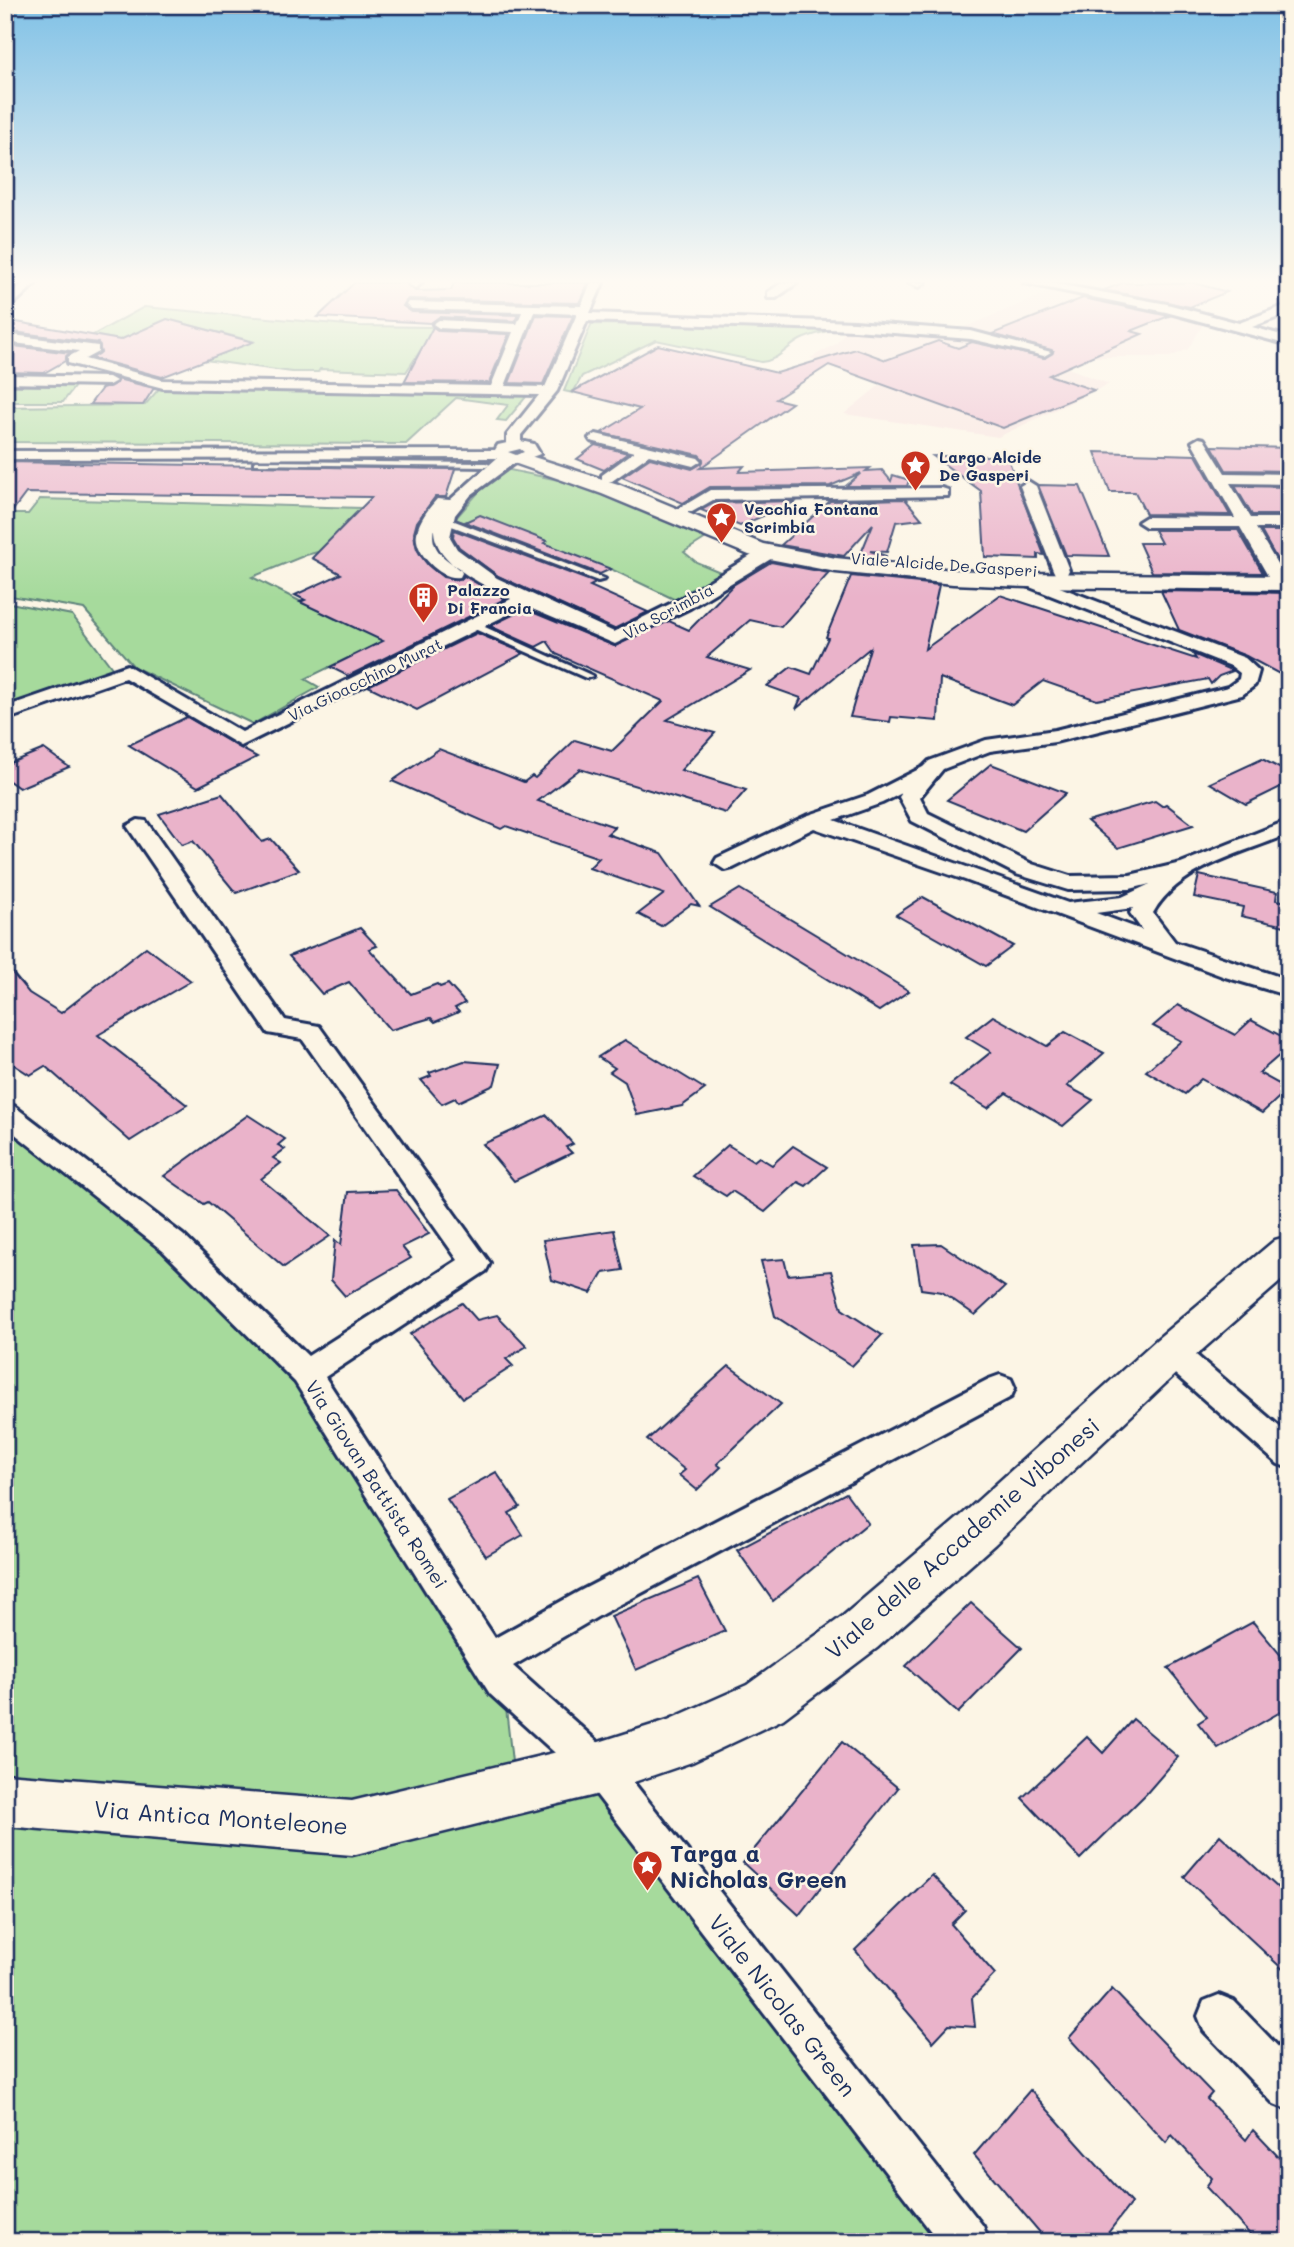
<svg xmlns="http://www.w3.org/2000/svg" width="1294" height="2247" viewBox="0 0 1294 2247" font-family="Mali,sans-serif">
<rect width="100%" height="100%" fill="#fcf5e5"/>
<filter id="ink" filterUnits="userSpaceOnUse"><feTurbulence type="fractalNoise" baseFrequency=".0143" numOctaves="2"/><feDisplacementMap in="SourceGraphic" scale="14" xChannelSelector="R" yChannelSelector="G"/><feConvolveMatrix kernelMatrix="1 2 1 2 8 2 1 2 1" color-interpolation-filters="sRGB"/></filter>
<g filter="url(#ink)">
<g fill="#f7e1dd">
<polygon points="1054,290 1160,310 1204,323 1188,349 1170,357 1097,357 1050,350 963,328"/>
<polygon points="850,326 971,335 1005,343 1109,384 998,437 844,414 881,384 810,358 836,344"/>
</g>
<g fill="#a6da9c" stroke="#60847d" stroke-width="2">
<polygon points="144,307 358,326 436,327 406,372 320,369 318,372 292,372 205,360 252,341 167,319 120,340 93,335"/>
<path d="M595,324L839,328C826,332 812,334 800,340C785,348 778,361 761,362L656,340L582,376L573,393L564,391L591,325Z"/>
<polygon points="163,384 519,394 526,397 506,421 497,420 508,405 456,398 406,444 5,442 5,407 145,405"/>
<polygon points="5,386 75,386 63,402 5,402"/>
<polygon points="500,468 578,484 706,538 684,552 696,562 725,574 680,602 611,569 595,572 455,519"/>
<polygon points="40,499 361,508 340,529 373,538 306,555 252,577 335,619 351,611 397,634 305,679 319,687 253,724 134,667 84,609 5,595 5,514 28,514"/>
<polygon points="5,602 72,615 115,672 5,710"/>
<polygon points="5,1112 306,1373 503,1682 515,1788 599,1768 967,2242 5,2242"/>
</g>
<g fill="#eab3ca" stroke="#1b2f5e" stroke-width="2">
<polygon points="354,283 407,283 415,291 451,290 454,283 588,283 579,303 408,299 403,306 412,312 518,315 515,321 439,317 431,323 318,317"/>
<polygon points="1123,283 1194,283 1227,292 1190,307 1104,290"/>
<polygon points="1083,298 1169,316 1131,331 1142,334 1049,375 1094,390 1003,428 829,365 776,399 792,403 700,468 744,466 739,472 870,468 866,471 882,470 891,481 893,475 909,480 907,486 846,486 861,473 830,486 710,487 683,503 622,477 650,458 692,469 702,463 703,459 699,455 601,433 640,409 572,392 658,345 777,373 856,349 886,360 938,341 958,348 972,342 1045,358 1053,351 992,334"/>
<polygon points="536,315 573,316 543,384 509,383"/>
<polygon points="167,319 253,342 162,377 92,358 101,352 98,343 5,331 5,320 120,340"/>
<polygon points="433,327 439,331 509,334 489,383 404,382"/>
<polygon points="5,345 71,353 65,361 44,373 5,372"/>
<polygon points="117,379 154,388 143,405 90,404 102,388 117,383"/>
<polygon points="595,445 628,453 604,470 577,459"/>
<polygon points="1212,446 1289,448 1289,471 1226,470"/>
<polygon points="1095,452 1196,455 1230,515 1146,514 1135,492 1110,492"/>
<polygon points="933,456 1007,456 1044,555 1038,554 1038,559 985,557 981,491"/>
<polygon points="5,462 455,469 446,497 435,497 417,522 414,533 417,549 428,565 443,577 460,580 464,576 505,599 348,676 330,667 383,641 300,602 305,600 295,595 341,574 312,558 372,497 26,493 5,521"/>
<polygon points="1038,485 1080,486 1109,556 1066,555"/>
<polygon points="1235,486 1289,487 1289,515 1252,515"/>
<polygon points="905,499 922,519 896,522 887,552 870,551 886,556 885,560 859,558 873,524 844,556 781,545 830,501"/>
<polygon points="797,501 740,526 701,510 714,503"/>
<polygon points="480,515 547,541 544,543 611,569 600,574 465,522"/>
<polygon points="454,530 596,583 590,586 648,612 614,629 498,576 459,547 453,537"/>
<polygon points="1154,530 1238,530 1263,573 1152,572 1139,543 1161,543"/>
<polygon points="1261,531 1289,531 1289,573 1284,573"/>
<polygon points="771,562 829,573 781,627 750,620 707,657 750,670 667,720 715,733 681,770 746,790 726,813 580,769 538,801 615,827 607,834 662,853 699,906 691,904 661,926 638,914 664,894 589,868 599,858 506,826 501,829 392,781 439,749 524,782 532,776 535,778 575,740 612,751 663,701 556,654 547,641 536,647 490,626 525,609 614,646 669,621 689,630 733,585"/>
<polygon points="851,576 939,585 925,649 1000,595 1196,659 1193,654 1233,671 1219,676 1211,684 1208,679 1097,700 1043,681 1012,705 940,678 938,721 891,717 890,722 850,717 870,648 796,709 801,698 767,686 791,667 811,674 828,638 826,637"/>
<polygon points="1161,591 1289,593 1289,679 1246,656 1179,630"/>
<polygon points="477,633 524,653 417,710 368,686"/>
<polygon points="187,717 240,748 257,757 198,787 129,745"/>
<polygon points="44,749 69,767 19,788 5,778 5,765"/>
<polygon points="1262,759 1289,773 1289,783 1246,804 1210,783"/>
<polygon points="991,764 1066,793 1023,831 947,800"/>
<polygon points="222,794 262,842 271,839 299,870 236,893 193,841 182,845 159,814"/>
<polygon points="1155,801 1162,806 1166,804 1193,825 1118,848 1087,821"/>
<polygon points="1199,875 1277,892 1276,900 1289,902 1289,927 1241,916 1243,907 1194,897"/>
<polygon points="740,889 909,991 879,1011 710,907"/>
<polygon points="923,897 1013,946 986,966 896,915"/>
<polygon points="360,928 377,946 369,949 411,994 437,984 440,987 448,984 465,1003 455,1008 459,1012 435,1022 431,1018 390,1030 349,982 322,994 289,956"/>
<polygon points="146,947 191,981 98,1035 187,1105 130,1141 45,1066 30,1075 5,1059 5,964 29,993 61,1013"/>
<polygon points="1178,1005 1235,1035 1251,1020 1289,1040 1289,1047 1259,1073 1288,1089 1262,1113 1201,1079 1185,1094 1146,1071 1181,1041 1153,1026"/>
<polygon points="993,1016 1047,1046 1065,1032 1104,1053 1067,1086 1093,1100 1063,1126 1006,1093 988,1108 950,1085 991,1052 966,1037"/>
<polygon points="625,1040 705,1089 682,1106 637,1115 625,1082 610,1072 615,1068 598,1057"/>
<polygon points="464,1061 500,1064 494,1085 458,1102 455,1098 442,1104 421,1080 431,1076 429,1073"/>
<polygon points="248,1115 285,1139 278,1145 285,1149 273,1158 281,1163 261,1179 330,1236 284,1267 208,1202 204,1204 164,1176"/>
<polygon points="547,1115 573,1144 566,1147 572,1153 514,1181 483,1144"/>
<polygon points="728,1145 754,1161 759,1157 772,1165 793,1146 827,1167 806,1186 798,1182 765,1212 732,1191 726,1196 693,1176"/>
<polygon points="396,1190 429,1234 402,1247 411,1258 345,1296 331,1280 335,1240 341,1245 348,1192"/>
<polygon points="614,1230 623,1270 603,1273 591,1293 552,1280 543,1240"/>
<polygon points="941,1244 1005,1287 975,1315 942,1292 921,1289 914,1245"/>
<polygon points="784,1259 788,1275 831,1271 842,1309 882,1335 852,1366 775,1316 761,1261"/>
<polygon points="462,1303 477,1320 497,1315 527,1346 506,1359 513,1366 463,1398 410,1334"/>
<polygon points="729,1366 781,1404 717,1464 721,1467 697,1490 679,1475 685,1470 647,1440"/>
<polygon points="496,1472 520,1507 509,1513 523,1535 486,1556 447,1499"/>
<polygon points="846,1493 868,1523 773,1601 737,1550"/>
<polygon points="698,1579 725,1631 636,1670 611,1616"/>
<polygon points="971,1603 1022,1648 958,1713 906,1666"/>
<polygon points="1253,1622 1289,1665 1289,1707 1218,1748 1198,1723 1207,1717 1168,1668"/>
<polygon points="1133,1719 1178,1757 1146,1794 1080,1859 1022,1798 1087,1737 1103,1753"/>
<polygon points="842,1742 898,1788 799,1915 743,1863"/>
<polygon points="1220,1835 1289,1898 1289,1975 1184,1877"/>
<polygon points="932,1875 965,1910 951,1924 995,1974 972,1998 975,2027 949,2025 933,2042 855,1950"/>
<polygon points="1112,1989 1212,2093 1207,2099 1246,2140 1253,2130 1289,2168 1289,2242 1257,2242 1206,2187 1212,2178 1172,2135 1166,2143 1069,2038"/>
<polygon points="1030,2090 1131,2203 1101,2242 1048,2242 974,2155"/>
</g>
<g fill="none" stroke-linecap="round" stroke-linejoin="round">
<defs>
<g id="lane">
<polygon points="256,461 486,463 490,465 486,467 254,464 254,462"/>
<polygon points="441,518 447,518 605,579 598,581 441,522"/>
<polygon points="470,623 476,623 593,676 586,678 470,627"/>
</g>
<g id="street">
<polygon points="23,283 36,283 5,312 5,301"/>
<polygon points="422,283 415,288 409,284 410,283"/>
<path d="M591,283H603L590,313L855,322L971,331L1051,352L1044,356L971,339L855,330L587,321L557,391L521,435V441L534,444L540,454L513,464L471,495L455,515L450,537L457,549L497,578L614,632L678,600L762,549H774V557L690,608L615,644L525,606L241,746L125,678L5,720V707L127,665L242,732L511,599C485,585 433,564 434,528C429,549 445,559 460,569L462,573L460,577C441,581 413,552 417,533C419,520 429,508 437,499L450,500L497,458L5,459V451L495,450L498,445L507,443V435L539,395L163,388L68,363V357L79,351L5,342V334L98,346V352L85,359L163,380L491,386L513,332L439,328L433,324L439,320L517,324L522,312L412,309L406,305L408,302L581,306ZM534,312L577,314L545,387L505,386ZM520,449L524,452L516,455L508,452Z"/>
<polygon points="782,283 797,283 776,298 768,298 768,292"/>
<polygon points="909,283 925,283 919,287"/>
<polygon points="1024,283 1051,283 1167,304 1239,323 1289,304 1289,313 1252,327 1289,337 1289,345 1166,312"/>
<polygon points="5,375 109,377 116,381 109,385 5,383"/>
<polygon points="596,434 698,458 701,461 693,466 649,455 612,481 602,481 602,475 634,452 591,441 589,438"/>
<polygon points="1199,438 1204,439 1225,473 1289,474 1289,484 1230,483 1251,518 1289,518 1289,528 1256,528 1282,572 1280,576 1268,576 1240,527 1146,527 1138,522 1146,517 1235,518 1192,442"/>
<polygon points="1028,481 1036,486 1069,570 1067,574 1055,574 1053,570 1020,486"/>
<polygon points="942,488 948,490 948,496 713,500 692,512 680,512 678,509 710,490"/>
<path d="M1028,575L1245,658L1259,671L1255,685L1242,695L1055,742L990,751L943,769L920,797L928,813L1032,864L1070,876L1130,875L1181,863L1289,820V834C1241,854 1179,867 1153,913L1175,942L1289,980V996L1225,977L965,880L814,828L733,868L725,870L714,863L717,858L806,816L868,795L923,767L929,761L986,740L1055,730L1228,687L1239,679L1240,673L1231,666L1022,584L1019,580L1022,576ZM902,793L899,797L912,821L1016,874L1068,890L1130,889L1150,884L1122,897L1068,903L834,820L882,803ZM1133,908L1130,913L1142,930L1096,913Z"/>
<polygon points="138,820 146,821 285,1020 319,1026 490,1263 486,1271 325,1377 495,1638 580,1591 989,1379 1000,1375 1011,1379 1015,1388 1011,1397 604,1613 513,1666 612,1755 983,2226 989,2242 939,2242 586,1781 490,1694 295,1382 163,1251 5,1126 5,1103 14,1106 183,1235 308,1356 458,1260 302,1039 268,1033 127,826"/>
<polygon points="1171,1340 1182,1343 1289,1435 1289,1468 1278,1464 1160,1361 1156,1352 1160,1343"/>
<polygon points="1219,1995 1234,2001 1289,2058 1289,2110 1274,2104 1204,2031 1198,2016 1204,2001"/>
</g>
<g id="secondary">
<polygon points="521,453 618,484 763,544 836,558 953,570 1028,573 1289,576 1289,590 1028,587 953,584 836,572 749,555 602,494 514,463 510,459"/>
<polygon points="1289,1236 1289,1274 1186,1364 995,1544 877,1648 783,1719 692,1762 599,1794 352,1855 5,1826 5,1774 352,1801 599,1742 668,1720 747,1685 843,1616 963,1514 1156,1340 1275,1240"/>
</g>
</defs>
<use href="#lane" stroke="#1b2f5e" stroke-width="6"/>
<use href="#street" stroke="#1b2f5e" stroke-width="6"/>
<use href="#secondary" stroke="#1b2f5e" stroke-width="5"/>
<use href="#lane" fill="#fcf5e5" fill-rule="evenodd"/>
<use href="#street" fill="#fcf5e5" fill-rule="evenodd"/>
<use href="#secondary" fill="#fcf5e5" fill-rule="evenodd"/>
</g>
</g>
<linearGradient id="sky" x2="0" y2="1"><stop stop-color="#80c1e6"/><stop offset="0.47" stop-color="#fefaf3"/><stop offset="1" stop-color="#fefaf3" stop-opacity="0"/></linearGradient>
<rect width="1294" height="598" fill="url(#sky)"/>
<defs>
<symbol id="sight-pin" viewBox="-11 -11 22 30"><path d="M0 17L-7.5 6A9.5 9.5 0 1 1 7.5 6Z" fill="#c8321e" stroke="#fcf5e5"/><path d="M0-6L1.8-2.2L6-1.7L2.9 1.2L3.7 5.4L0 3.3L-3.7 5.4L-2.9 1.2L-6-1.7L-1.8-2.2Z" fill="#fff"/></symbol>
<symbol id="building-pin" viewBox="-11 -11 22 30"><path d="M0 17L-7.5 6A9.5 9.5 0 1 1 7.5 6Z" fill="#c8321e" stroke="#fcf5e5"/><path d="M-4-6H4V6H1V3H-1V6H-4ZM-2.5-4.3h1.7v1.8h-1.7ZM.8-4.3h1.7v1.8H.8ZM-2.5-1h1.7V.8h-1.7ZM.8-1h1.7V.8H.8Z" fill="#fff"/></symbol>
</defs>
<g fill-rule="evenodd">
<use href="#sight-pin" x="898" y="448" width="35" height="47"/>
<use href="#sight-pin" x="704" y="500" width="35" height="47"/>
<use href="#building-pin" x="406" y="580" width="35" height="47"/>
<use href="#sight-pin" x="630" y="1848" width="35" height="47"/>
</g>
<g text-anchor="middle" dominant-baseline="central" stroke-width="5" stroke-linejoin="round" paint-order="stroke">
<g font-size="16" font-weight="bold" fill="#1b2f5e" stroke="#fcf5e5" text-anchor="start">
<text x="939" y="456">Largo Alcide<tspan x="939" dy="18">De Gasperi</tspan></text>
<text x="744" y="508">Vecchia Fontana<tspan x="744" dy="18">Scrimbia</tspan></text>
<text x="447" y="589">Palazzo<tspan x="447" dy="18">Di Francia</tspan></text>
</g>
<g font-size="16" fill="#1b2f5e" stroke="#fcf5e5">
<text transform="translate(944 564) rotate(4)">Viale Alcide De Gasperi</text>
<text transform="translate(668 611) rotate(-28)">Via Scrimbia</text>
<text transform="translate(365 679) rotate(-26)">Via Gioacchino Murat</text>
</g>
<g font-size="19" fill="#1b2f5e" stroke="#fcf5e5">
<text transform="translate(377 1484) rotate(57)">Via Giovan Battista Romei</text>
</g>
<g font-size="23" fill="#1b2f5e" stroke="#fcf5e5">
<text transform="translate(962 1538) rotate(-41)">Viale delle Accademie Vibonesi</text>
<text transform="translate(221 1817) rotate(4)">Via Antica Monteleone</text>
<text transform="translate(783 2005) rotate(52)">Viale Nicolas Green</text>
</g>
<g font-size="23" font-weight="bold" fill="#1b2f5e" stroke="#fcf5e5" text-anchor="start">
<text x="670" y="1853">Targa a<tspan x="670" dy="26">Nicholas Green</tspan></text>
</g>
</g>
<rect width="1294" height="2247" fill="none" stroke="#fcf5e5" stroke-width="28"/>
<rect x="14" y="14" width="1266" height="2219" fill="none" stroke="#1b2f5e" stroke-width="2.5" filter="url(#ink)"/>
</svg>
